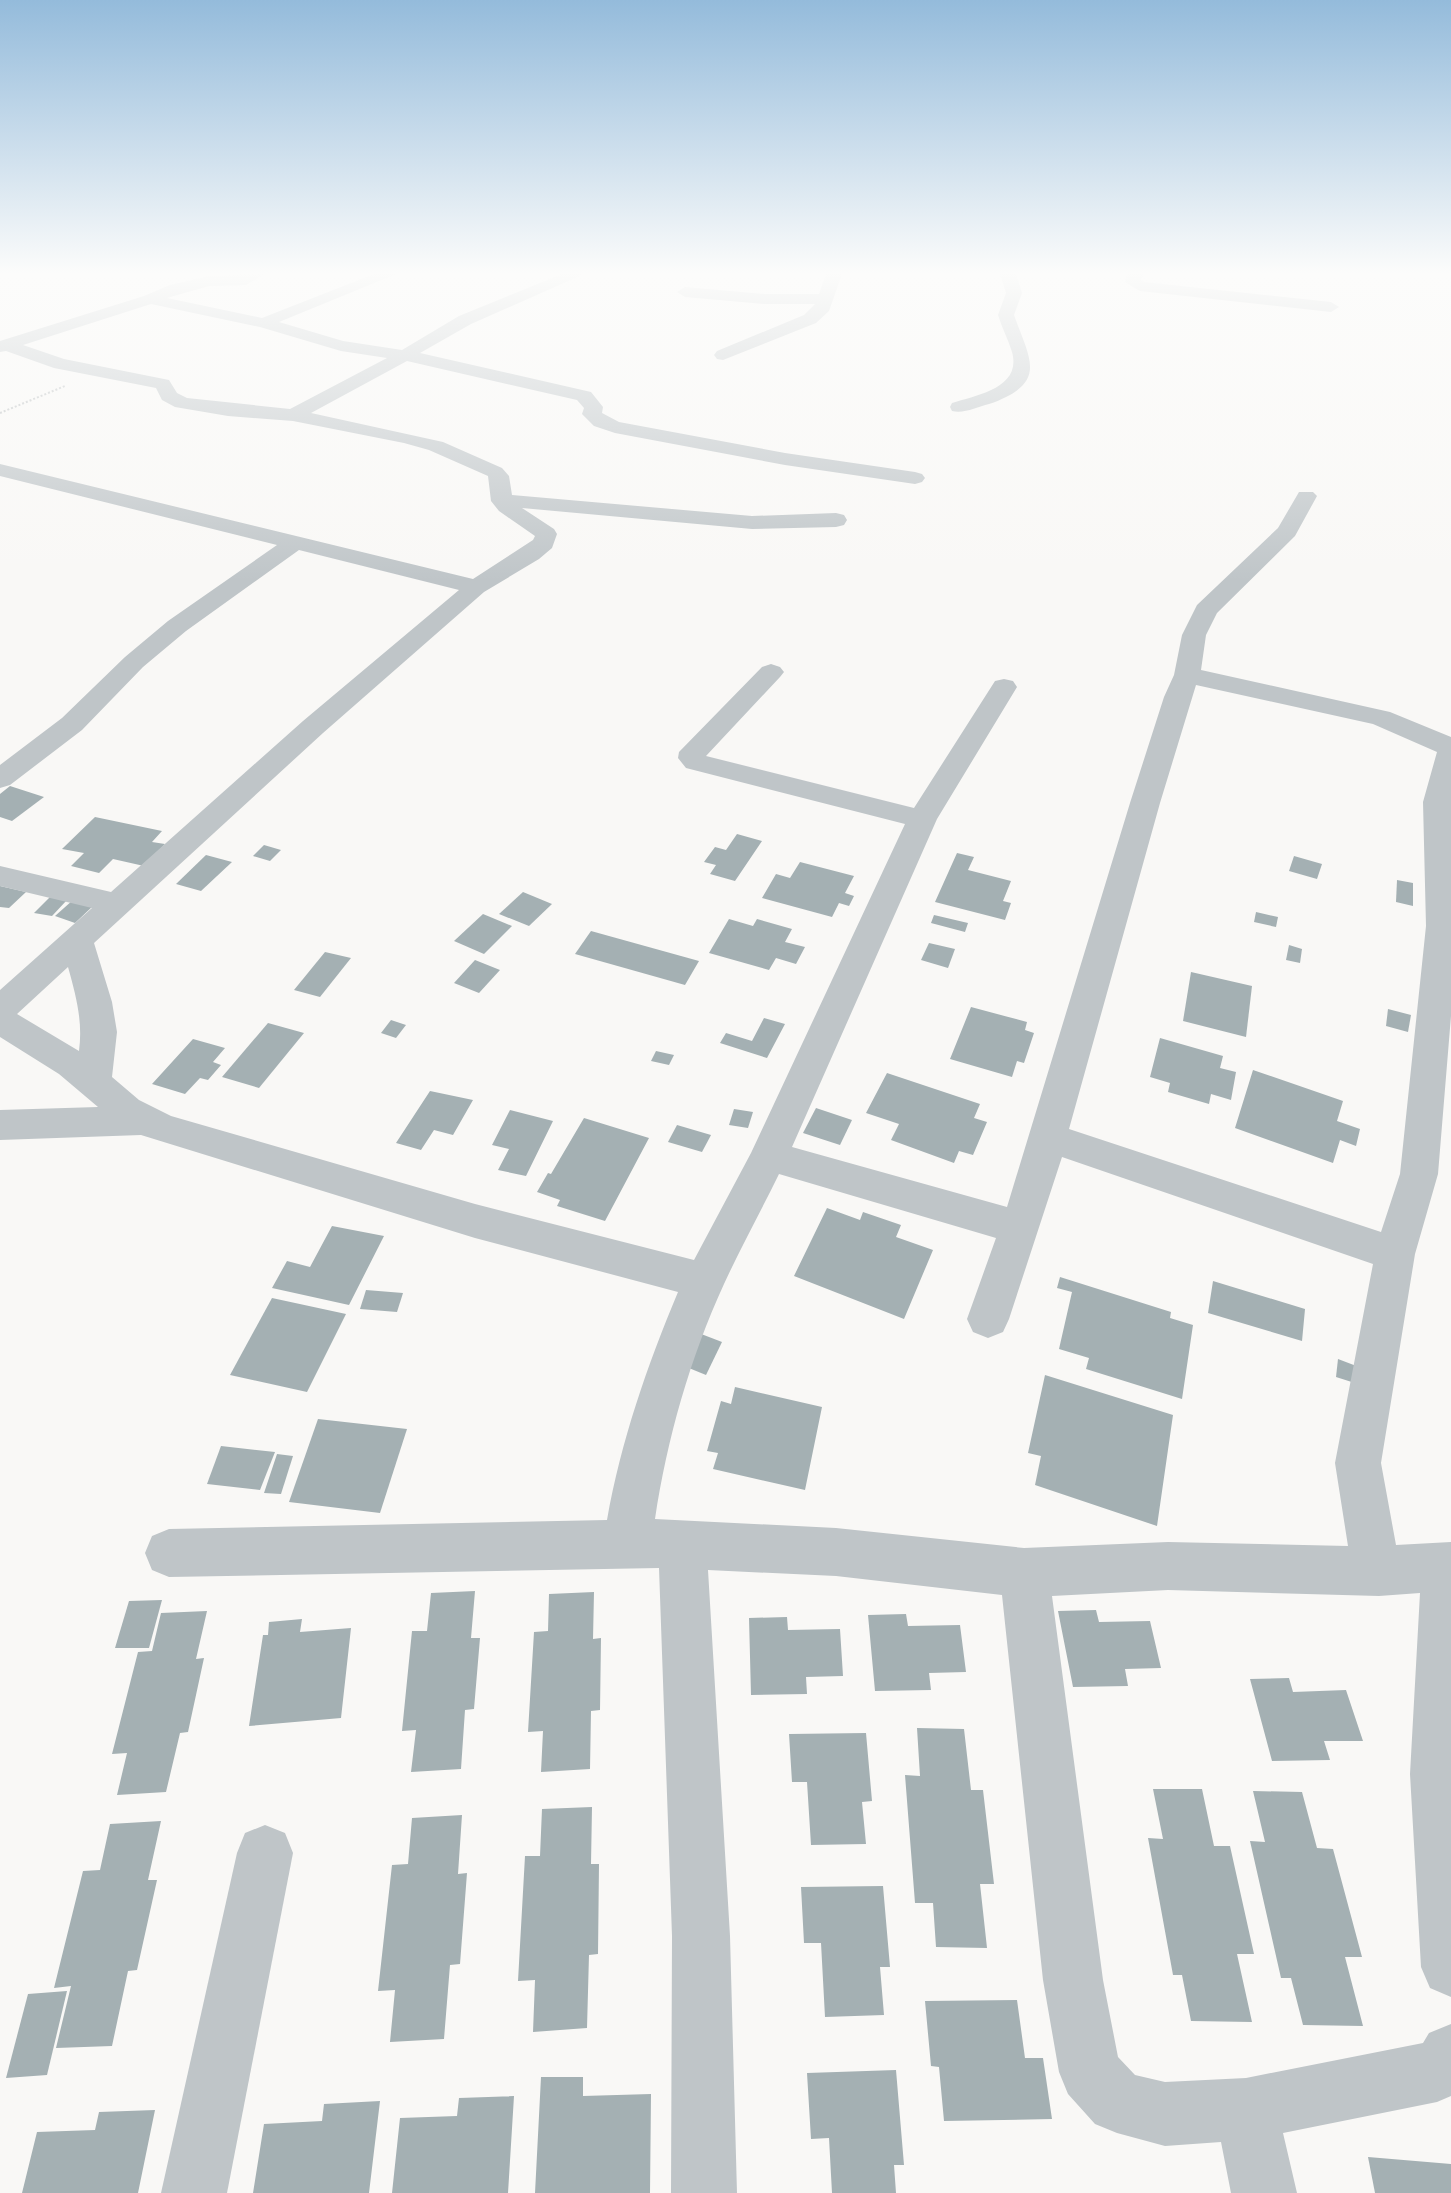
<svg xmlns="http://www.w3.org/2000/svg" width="1451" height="2193" viewBox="0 0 1451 2193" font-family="'Exo 2',sans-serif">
<rect width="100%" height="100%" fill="#f9f8f6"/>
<g fill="#a4b0b3">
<polygon points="10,786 44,797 12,821 0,817 0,794"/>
<polygon points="95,817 162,831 152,842 165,844 144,866 113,859 99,873 71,866 84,853 62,849"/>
<polygon points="737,834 762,841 735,881 710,874 716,865 704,862 715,847 726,850"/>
<polygon points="264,845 281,850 270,861 253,856"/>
<polygon points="957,853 974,857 968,870 1011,881 1003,901 1011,903 1005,920 935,902"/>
<polygon points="206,855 232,862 201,891 176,884"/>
<polygon points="1294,856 1322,864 1317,879 1289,871"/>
<polygon points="800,862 854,876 845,893 854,896 849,906 839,903 832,917 762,898 776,874 790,878"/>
<polygon points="1397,880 1413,883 1413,906 1396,902"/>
<polygon points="0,886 26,892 9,908 0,907"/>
<polygon points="523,892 552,904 529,926 499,914"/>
<polygon points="50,897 67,900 52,916 34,913"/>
<polygon points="73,900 93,906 75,923 55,916"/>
<polygon points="1256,912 1278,917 1276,927 1254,922"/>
<polygon points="483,914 512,926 484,954 454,941"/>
<polygon points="934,915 968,923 965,932 931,923"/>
<polygon points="729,919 753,926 757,919 792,929 785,942 805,947 796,964 776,958 769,970 709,953"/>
<polygon points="591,931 699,961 685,985 575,954"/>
<polygon points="929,943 955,949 948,968 921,960"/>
<polygon points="1289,945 1302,949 1300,963 1286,960"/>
<polygon points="325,952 351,958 320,997 294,990"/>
<polygon points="475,960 500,970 479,993 454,983"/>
<polygon points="1191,972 1252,986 1246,1037 1183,1021"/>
<polygon points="971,1007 1027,1022 1025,1030 1034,1033 1024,1063 1017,1061 1012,1077 950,1059"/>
<polygon points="1388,1009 1411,1015 1408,1032 1386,1026"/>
<polygon points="764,1018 785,1024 767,1058 720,1043 726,1033 752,1041"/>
<polygon points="391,1020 406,1025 396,1038 381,1033"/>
<polygon points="268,1023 304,1033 259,1088 222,1077"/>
<polygon points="1160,1038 1223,1056 1220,1068 1236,1072 1231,1100 1211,1094 1209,1104 1168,1092 1170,1083 1150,1077"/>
<polygon points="193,1039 225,1048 213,1062 221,1065 208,1080 200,1078 185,1094 152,1084"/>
<polygon points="656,1051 674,1055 669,1065 651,1061"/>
<polygon points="1253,1070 1343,1101 1337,1121 1360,1129 1356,1146 1340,1140 1333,1163 1235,1128"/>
<polygon points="887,1073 980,1104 974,1118 987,1122 973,1155 959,1151 954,1163 891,1140 899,1124 866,1113"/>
<polygon points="430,1091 473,1100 453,1135 434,1130 421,1150 396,1143"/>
<polygon points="816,1108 852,1120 840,1145 803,1133"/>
<polygon points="734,1109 753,1112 748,1128 729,1125"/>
<polygon points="510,1110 553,1121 526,1176 498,1170 509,1149 492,1145"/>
<polygon points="584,1118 649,1138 605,1221 557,1206 560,1200 537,1192 548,1173 551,1174"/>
<polygon points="677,1125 711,1135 702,1152 668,1142"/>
<polygon points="827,1208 860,1220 863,1212 901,1225 896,1237 933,1250 904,1319 794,1276"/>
<polygon points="332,1226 384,1236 349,1305 272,1288 287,1261 310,1267"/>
<polygon points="1060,1277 1171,1312 1170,1318 1193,1325 1182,1399 1086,1369 1089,1358 1059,1349 1072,1292 1057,1288"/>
<polygon points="1213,1281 1305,1309 1302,1341 1208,1313"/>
<polygon points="366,1290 403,1293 397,1312 360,1309"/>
<polygon points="272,1298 346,1314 307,1392 230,1375"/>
<polygon points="696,1332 722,1342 706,1375 679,1364"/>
<polygon points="1338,1359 1359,1367 1358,1384 1336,1377"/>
<polygon points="1045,1375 1173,1415 1157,1526 1035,1485 1041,1456 1028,1453"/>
<polygon points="735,1387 822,1407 805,1490 713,1469 718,1453 707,1451 721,1401 731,1404"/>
<polygon points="318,1419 407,1429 380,1513 289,1502"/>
<polygon points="221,1446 275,1452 260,1490 207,1484"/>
<polygon points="277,1454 293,1456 281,1494 264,1493"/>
<polygon points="475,1591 471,1638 480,1638 474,1709 465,1710 461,1769 411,1772 416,1730 402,1731 412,1631 427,1631 431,1593"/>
<polygon points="594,1592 593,1639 601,1638 600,1710 591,1711 590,1769 541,1772 543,1731 528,1732 534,1632 548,1631 549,1594"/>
<polygon points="162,1600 149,1648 115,1648 129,1601"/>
<polygon points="1096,1610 1099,1622 1150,1621 1161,1668 1125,1669 1128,1686 1073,1687 1058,1611"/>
<polygon points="207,1611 196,1659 204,1658 188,1732 180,1733 166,1792 117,1795 127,1753 112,1754 138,1652 152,1651 161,1613"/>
<polygon points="906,1614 908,1626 960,1625 966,1672 929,1673 931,1690 875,1691 868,1615"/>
<polygon points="787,1617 788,1630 840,1629 843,1676 806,1677 807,1694 751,1695 749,1618"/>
<polygon points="302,1619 300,1632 351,1628 341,1718 249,1726 263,1635 268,1635 269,1622"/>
<polygon points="1289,1678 1293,1692 1346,1690 1363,1741 1324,1741 1330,1760 1272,1761 1250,1679"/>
<polygon points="917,1728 964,1729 971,1790 983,1790 994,1884 980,1884 987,1948 936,1947 933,1903 915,1903 905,1775 920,1776"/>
<polygon points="866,1733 872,1801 862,1802 866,1844 811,1845 807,1782 792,1782 789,1734"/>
<polygon points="1153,1789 1202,1789 1214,1846 1230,1846 1254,1954 1237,1954 1252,2022 1191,2021 1182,1975 1173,1975 1148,1838 1163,1839"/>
<polygon points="1253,1791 1302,1792 1317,1848 1333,1849 1362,1957 1345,1957 1363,2026 1303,2025 1291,1978 1281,1978 1250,1841 1265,1842"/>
<polygon points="592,1807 591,1864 599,1864 598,1954 589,1955 587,2028 533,2032 535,1980 518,1981 525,1856 540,1856 542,1809"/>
<polygon points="462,1815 458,1874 467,1873 460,1964 450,1965 444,2039 390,2042 395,1990 378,1991 392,1865 408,1864 412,1818"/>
<polygon points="161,1821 148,1880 157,1880 137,1970 128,1971 112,2046 56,2048 71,1986 54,1988 83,1871 100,1870 110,1824"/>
<polygon points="883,1886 890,1967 880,1967 884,2015 825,2017 821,1943 804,1943 801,1887"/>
<polygon points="67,1991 47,2075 6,2078 28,1994"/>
<polygon points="1017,2000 1025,2058 1043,2058 1052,2119 944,2121 939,2067 931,2066 925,2001"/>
<polygon points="896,2070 904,2165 894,2165 896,2193 832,2193 829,2138 811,2139 807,2073"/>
<polygon points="541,2077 583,2077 583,2096 651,2094 650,2193 535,2193"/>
<polygon points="514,2096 508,2193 392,2193 400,2118 457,2116 459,2098"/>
<polygon points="380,2101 369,2193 253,2193 264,2124 322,2121 324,2104"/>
<polygon points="155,2110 138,2193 22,2193 37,2132 95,2130 99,2112"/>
<polygon points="1368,2157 1451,2164 1451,2193 1375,2193"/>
</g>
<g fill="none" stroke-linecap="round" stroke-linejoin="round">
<polyline stroke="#babec0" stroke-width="2" stroke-dasharray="2 2" stroke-linecap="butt" points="0,413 65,386"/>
<g fill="#bfc5c8" fill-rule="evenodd">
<path d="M265,274L246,285L209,286L167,298L262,318L374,274H396L279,322L343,341L402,350L459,316L562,274H584L471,324L420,353L591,392L603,407L602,413L619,422L785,453L915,472L922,474L925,478L922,482L915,484L785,465L615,433L594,426L582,414L584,408L577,400L407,361L311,413L443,442L502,468L509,476L512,495L752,516L836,513L844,515L847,520L844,525L836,527L752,529L522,508L554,529L557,534L552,548L539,559L484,592L323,733L94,943L112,1002L117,1032L112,1077L139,1100L171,1116L475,1204L694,1260L751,1153L905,824L686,768L678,758L679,752L762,667L771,664L780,667L784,672L780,677L706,756L914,808L995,681L1004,679L1013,681L1017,687L937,819L792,1147L1007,1207L1130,803L1164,697L1174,675L1182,635L1197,605L1278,528L1299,492H1313L1317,496L1295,536L1217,613L1206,635L1201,670L1390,712L1451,737V1016L1438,1174L1415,1254L1381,1463L1396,1545L1451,1542V1997L1430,1988L1421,1967L1410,1774L1420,1593L1379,1596L1168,1590L1052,1596L1103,1980L1118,2057L1135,2075L1165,2082L1246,2078L1423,2043L1429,2033L1451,2024V2096L1437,2102L1283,2133L1297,2193H1231L1221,2142L1165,2146L1117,2133L1095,2124L1068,2094L1059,2072L1043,1980L1002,1595L836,1576L708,1570L730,1936L737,2193H671L672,1936L659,1568L169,1577L152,1570L145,1553L152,1536L169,1529L607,1520C621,1441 647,1366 678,1292L475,1238L141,1135L0,1140V1110L98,1107L59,1074L0,1037V990L92,908L0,886V866L111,892L303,721L459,590L299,550L186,631L143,667L82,730L10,785L0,788V765L62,718L125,657L168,621L277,545L0,476V464L473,579L533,540L535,536L499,511L491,501L488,476L429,450L404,443L293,421L228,416L175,407L162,400L156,388L54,368L6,351L0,352V341L144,296L170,285L209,276ZM151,304L260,327L341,351L387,358L290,409L187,398L177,393L169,380L64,359L23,345ZM1196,685L1373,724L1437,752L1423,802L1426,926L1400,1174L1381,1232L1069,1129L1160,803ZM68,967C76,996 83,1021 79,1051L17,1014ZM1062,1157L1373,1264L1335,1463L1348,1546L1168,1542L1024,1548L836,1528L655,1519C667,1439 690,1358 724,1284C741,1247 761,1211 779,1174L996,1238L967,1319L973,1332L988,1338L1003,1332L1009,1319Z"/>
<polygon points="826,274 842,274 829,311 816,323 723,360 717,359 714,355 717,351 804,315 815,304 764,304 685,297 677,292 685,287 764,294 819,294"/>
<path d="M1000,274H1016L1022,293L1014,315C1030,360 1049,383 989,404C977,407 964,414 952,411L950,407L952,403C977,395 1022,388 1012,352C1008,339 1002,328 998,315L1006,293Z"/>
<polygon points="1127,274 1143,274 1141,280 1144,282 1331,302 1339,307 1331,312 1140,291 1125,282"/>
<polygon points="265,1825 285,1833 293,1853 227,2193 161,2193 237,1853 245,1833"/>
</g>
</g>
<linearGradient id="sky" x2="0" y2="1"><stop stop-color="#94bbdb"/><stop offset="0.47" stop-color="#fcfcfb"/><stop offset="1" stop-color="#fcfcfb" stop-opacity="0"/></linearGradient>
<rect width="1451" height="581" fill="url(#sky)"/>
</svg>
